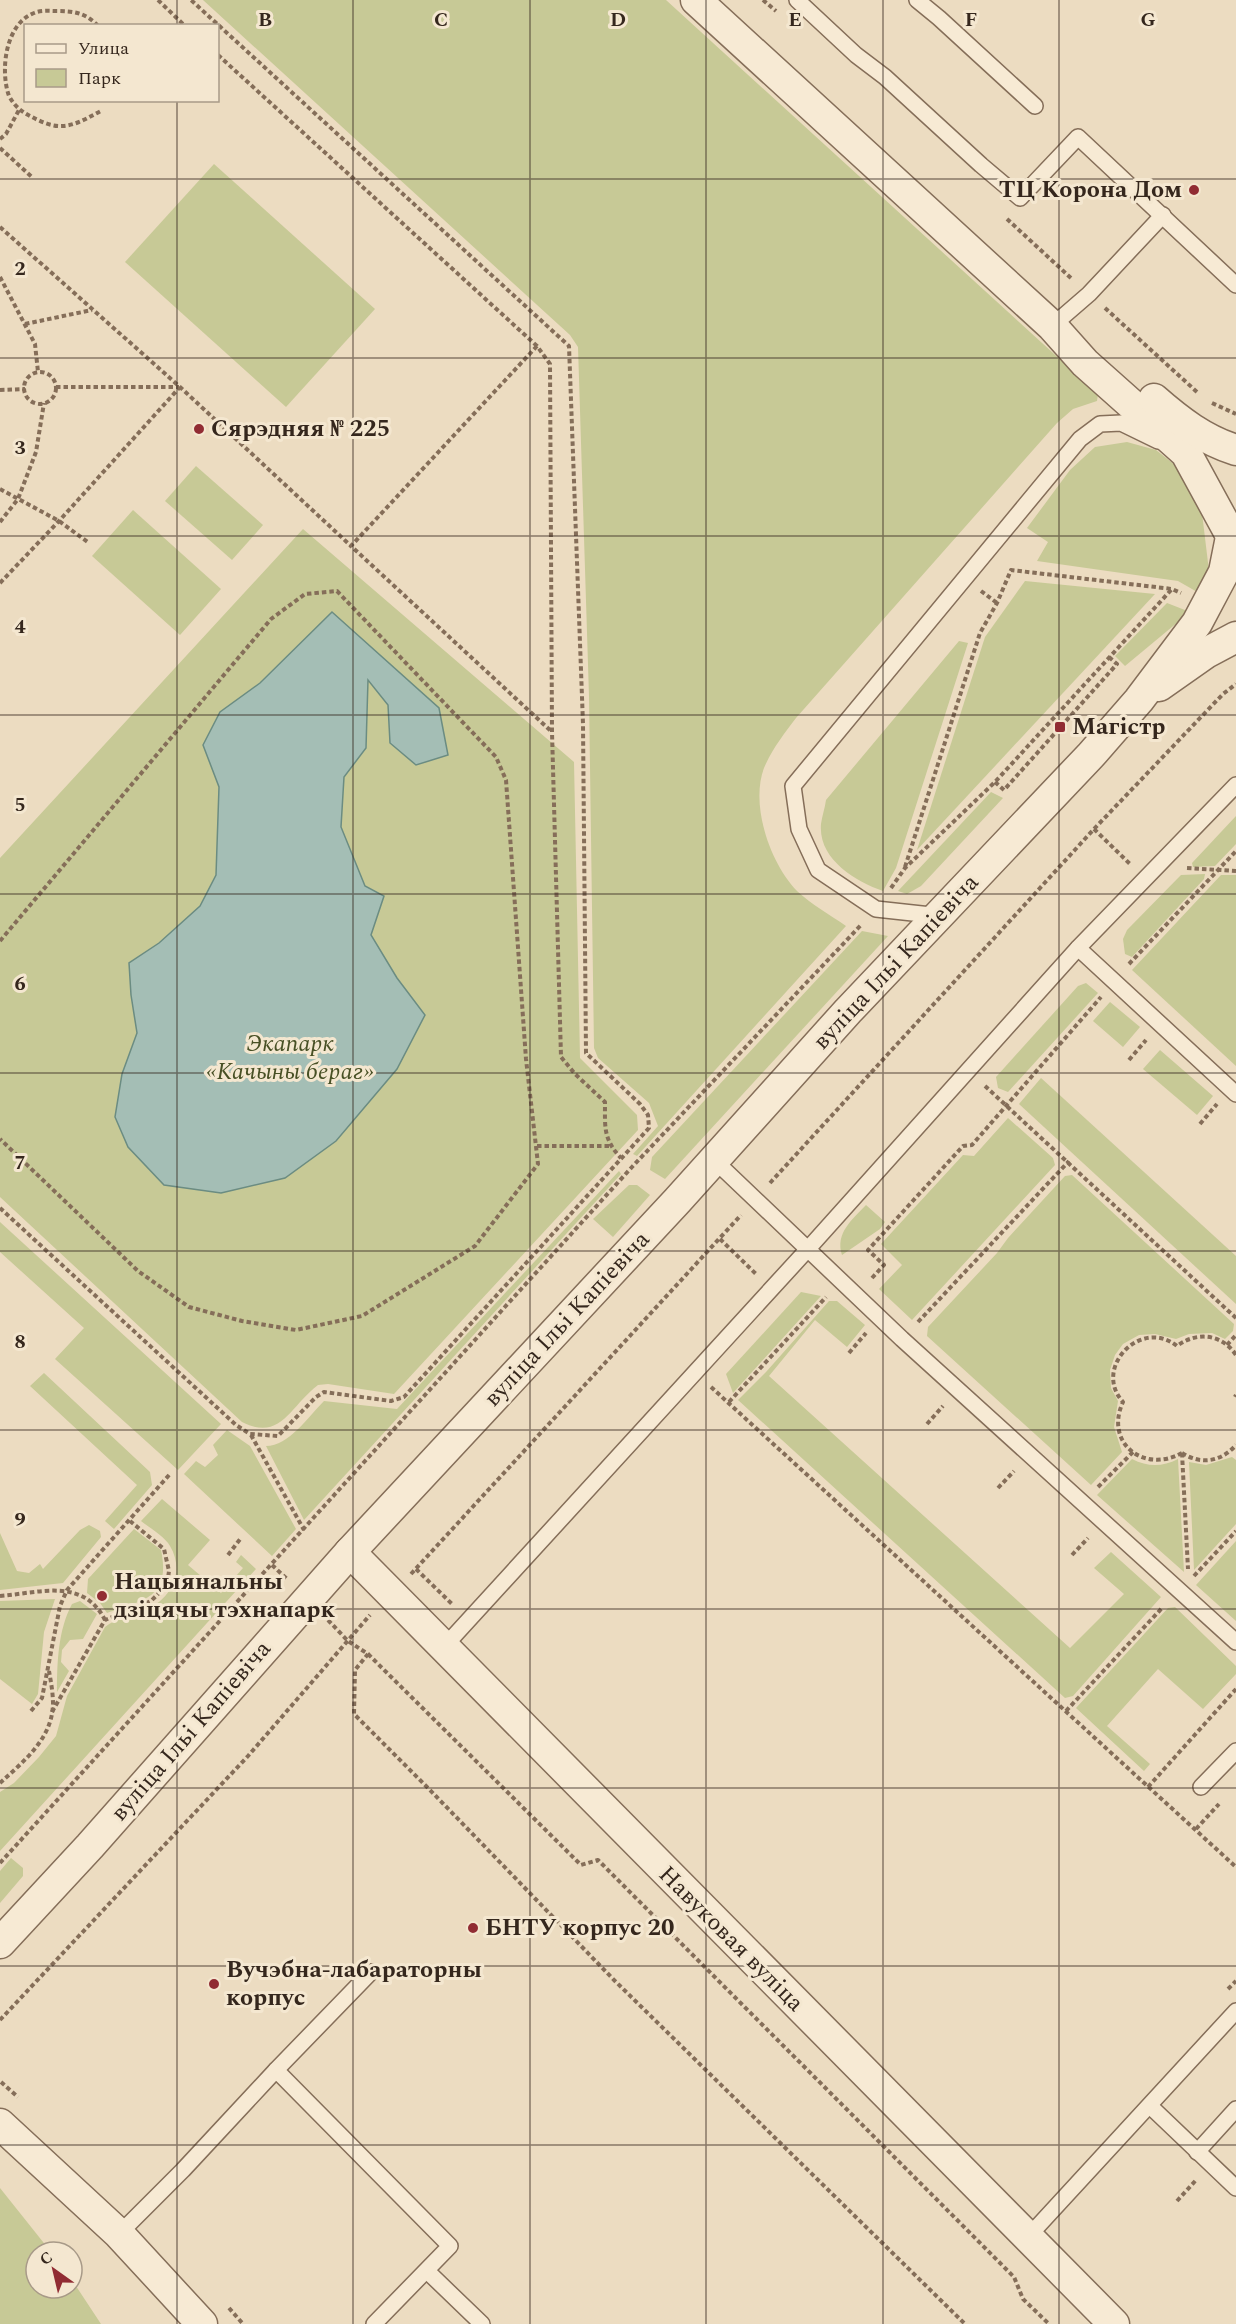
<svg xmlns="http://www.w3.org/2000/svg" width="1236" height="2324" viewBox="0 0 1236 2324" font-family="Spectral,serif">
<rect width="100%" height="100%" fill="#ecdcc1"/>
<g fill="#c7c996">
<path d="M203,0H666L1098,394L1097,401L1073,409L1057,423L796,718C784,734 772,749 764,768C750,805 770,863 797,891C811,904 830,915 846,926L637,1156L633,1154L658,1126L649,1103L598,1058L594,1048L589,696L578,347L570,335Z"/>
<polygon points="214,164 375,309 286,407 125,262"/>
<polygon points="1127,442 1156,450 1175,465 1193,490 1202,513 1209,571 1199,593 1178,581 1037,561 1048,542 1027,528 1070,470 1095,447"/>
<polygon points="196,466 263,525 232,560 165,501"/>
<polygon points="133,510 221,589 180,635 92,556"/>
<path d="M303,529L574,762L580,1058L637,1115L638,1130L394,1394L328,1384L318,1385C290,1406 281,1442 242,1422L0,1197V858Z"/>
<polygon points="1025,581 1155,594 917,850 985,637"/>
<polygon points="1167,603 1190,612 1125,666 1115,656"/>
<path d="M959,641L968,643L896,868L883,891C855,881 818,859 821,824C822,816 825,808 826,800Z"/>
<polygon points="991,792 1003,798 921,886 907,894 898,891"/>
<polygon points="1236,816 1236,844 1215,866 1193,867 1192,863"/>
<polygon points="1205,874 1204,879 1132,957 1125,954 1123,939 1127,930 1181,875"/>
<polygon points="1221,875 1236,875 1236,1066 1132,970"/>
<polygon points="862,931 888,936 665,1179 650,1170 652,1157"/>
<polygon points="1086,983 1098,993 1008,1092 998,1088 996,1077 1078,986"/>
<polygon points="1110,1002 1140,1027 1123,1047 1093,1021"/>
<polygon points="1160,1050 1213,1096 1197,1115 1143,1069"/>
<polygon points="1041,1078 1236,1256 1236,1304 1019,1104"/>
<polygon points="1008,1118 1053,1158 1055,1165 912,1320 879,1289 902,1265 881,1244 963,1155 974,1156"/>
<path d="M619,1171L621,1174L304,1520L266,1446C289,1446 308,1417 324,1401L397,1409Z"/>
<polygon points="1072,1175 1234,1324 1233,1331 1225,1339 1212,1333 1189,1334 1176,1339 1155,1334 1139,1335 1123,1344 1115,1355 1110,1370 1111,1388 1118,1401 1114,1427 1122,1452 1091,1485 927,1336 928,1327 997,1253 1008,1238 1065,1176"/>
<polygon points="629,1185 637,1185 650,1195 613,1237 593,1219"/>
<path d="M866,1205L885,1222L880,1229L842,1255C835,1233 852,1220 866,1205Z"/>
<polygon points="0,1222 221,1424 178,1470 55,1359 84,1328 0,1252"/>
<polygon points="801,1292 821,1296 733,1393 726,1374"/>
<polygon points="829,1301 837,1301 865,1325 847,1347 815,1320 769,1376 1070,1648 1124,1594 1094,1568 1111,1552 1161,1597 1073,1696 1065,1698 738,1400 766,1372"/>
<polygon points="44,1373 150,1472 152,1485 114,1529 105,1521 137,1485 30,1386"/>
<polygon points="227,1430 250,1446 296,1529 272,1556 184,1474 196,1461 205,1467 218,1455 213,1445"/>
<polygon points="1232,1457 1236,1460 1236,1524 1194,1570 1189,1462 1206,1465"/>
<path d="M1132,1459C1148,1467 1162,1467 1178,1459L1184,1572L1097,1495Z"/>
<path d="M162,1499L210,1540L188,1565L221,1593L243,1568L236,1562L241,1555L256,1569L0,1851V1792L14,1783L39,1757L56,1736L67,1696L105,1627C117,1617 130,1617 144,1611C170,1600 186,1573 170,1546C165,1537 150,1528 141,1521Z"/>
<polygon points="89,1525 100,1531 101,1537 63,1583 0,1590 0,1533 17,1571 29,1573 40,1564 43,1569 80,1530"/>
<path d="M134,1529L161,1550C171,1598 144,1600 107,1613L100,1603L87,1593L88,1579Z"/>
<polygon points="1236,1541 1236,1621 1196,1585"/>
<polygon points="55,1599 44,1632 38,1694 32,1704 0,1679 0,1601"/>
<path d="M80,1601L97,1614L83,1639L70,1640L62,1650L61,1662L69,1671L57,1692C57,1663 58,1630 72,1604Z"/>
<polygon points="1175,1607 1236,1666 1236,1674 1203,1709 1158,1669 1107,1726 1150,1764 1144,1771 1076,1708 1168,1608"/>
<polygon points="11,1858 23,1868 23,1876 0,1903 0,1871"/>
<polygon points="0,2188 51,2252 36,2252 36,2288 72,2288 72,2280 101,2324 0,2324"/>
</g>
<polygon fill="#a4beb5" stroke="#6b8c82" stroke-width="1.5" points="332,612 439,708 448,755 416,765 390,743 388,705 368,680 366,748 344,777 341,827 365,886 384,896 371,935 397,978 425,1015 397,1069 336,1141 285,1178 221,1193 164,1185 128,1147 115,1117 122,1074 137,1033 131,995 129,963 159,943 200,906 216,875 219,787 203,745 220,712 260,683"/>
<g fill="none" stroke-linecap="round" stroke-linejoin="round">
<defs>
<g id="service">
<polyline points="797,0 856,55 885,77 981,165 1020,198 1078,137 1236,285"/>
<polyline points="917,0 939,18 1035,106"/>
<polyline points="1052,326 1089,294 1163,215"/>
<polyline points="939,912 931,915 876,909 818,870 799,829 793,786 1080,439 1100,424 1121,423 1158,441"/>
<polyline points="1078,948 1236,1094"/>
<polyline points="713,1159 902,1339 1236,1642"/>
<polyline points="443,1648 807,1250 1078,948 1236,785"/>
<polyline points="1201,1787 1236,1751"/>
<polyline points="276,2070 371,1972"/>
<polyline points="1150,2106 1236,2188"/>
<polyline points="1197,2152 1236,2109"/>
<polyline points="119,2234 183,2170 276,2070 450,2246 374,2324"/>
<polyline points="1027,2238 1236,2011"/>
<polyline points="427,2271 482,2324"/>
</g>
<g id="minor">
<polyline points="696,0 1052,326 1085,363 1186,453 1228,530"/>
<path d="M1154,399C1179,421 1204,440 1236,450"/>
<polyline points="1159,686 1206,653 1236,637"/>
<polyline points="350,1552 1114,2324"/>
<polyline points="0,1943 90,1846 350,1552 677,1201 848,1011 1091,755 1139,700 1197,623 1224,572 1230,542"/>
<polyline points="0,2124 119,2234 202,2324"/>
</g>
</defs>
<use href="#service" stroke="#856e59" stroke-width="18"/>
<use href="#minor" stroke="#856e59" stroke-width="33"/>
<g stroke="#856e59" stroke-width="4" stroke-dasharray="4.5 3" stroke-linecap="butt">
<polyline points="158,0 185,26"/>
<polyline points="763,0 776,11"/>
<path d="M98,26C86,13 74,11 57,11C49,11 41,10 34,13C5,24 0,71 9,96C15,107 22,112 32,117C41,122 53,127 63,126C77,125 89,117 101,111"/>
<path d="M218,55L537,346L550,364L552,732L561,1057L575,1074L605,1102C605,1127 603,1139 621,1158"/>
<polyline points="0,139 6,134 19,110"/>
<polyline points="0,148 33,178"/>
<polyline points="1007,219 1072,279"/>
<polyline points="0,227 180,387 351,546"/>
<polyline points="0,277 35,344 38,372"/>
<polyline points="1105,308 1197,392"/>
<polyline points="25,324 92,310"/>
<polyline points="537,346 351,546 552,732"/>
<circle cx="40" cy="388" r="16"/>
<polyline points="56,387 179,387"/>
<polyline points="0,390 25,389"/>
<polyline points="1212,403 1236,414"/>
<polyline points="0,489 59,521 89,543"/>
<polyline points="0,522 18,499 36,452 44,403"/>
<polyline points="0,583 59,521 180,387"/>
<polyline points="981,591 997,603"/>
<polyline points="995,782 1004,790 1117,664 1109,657"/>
<polyline points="1094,829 1130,864"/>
<polyline points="905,867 980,633 997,603 1011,570 1172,589 1181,593"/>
<polyline points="1187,868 1236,871"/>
<polyline points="891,888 905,868 995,782 1172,589"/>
<polyline points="0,941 271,619 305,594 337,591 496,757 506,780 526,1059 538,1164 475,1246 362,1316 296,1330 242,1321 189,1307 138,1271 0,1139"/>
<polyline points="1129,964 1236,851"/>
<polyline points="1129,1060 1146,1040"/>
<polyline points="985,1086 1236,1318"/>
<polyline points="1200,1124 1217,1104"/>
<polyline points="537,1146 610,1146"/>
<polyline points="770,1183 1094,829 1223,694 1236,684"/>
<polyline points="0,1208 236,1425 250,1434 278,1436 316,1397 324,1392 391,1401 404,1397 649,1128 648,1115 640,1104 586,1053 583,724 569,346 191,0"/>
<polyline points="720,1239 756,1274"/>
<polyline points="872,1278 884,1265 868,1250 963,1146 972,1145 1101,997"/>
<polyline points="918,1322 1069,1161"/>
<polyline points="1227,1345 1236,1335"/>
<polyline points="849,1353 866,1333"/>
<polyline points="711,1387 1236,1867"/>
<polyline points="1235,1397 1236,1395"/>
<polyline points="729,1402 826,1297"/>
<polyline points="927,1424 943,1406"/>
<polyline points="251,1435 304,1530"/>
<path d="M1182,1453C1144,1474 1104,1443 1123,1402C1092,1368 1141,1317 1177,1346C1197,1331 1222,1334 1236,1355"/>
<polyline points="1182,1453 1188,1569"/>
<path d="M1182,1453C1201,1465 1221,1462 1236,1445"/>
<polyline points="1098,1487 1133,1452"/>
<polyline points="998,1488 1014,1471"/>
<polyline points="228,1555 241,1538"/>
<polyline points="1072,1555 1088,1538"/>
<polyline points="272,1565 287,1579"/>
<polyline points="416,1569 452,1604"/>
<polyline points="411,1574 741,1215"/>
<polyline points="1194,1576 1236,1531"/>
<path d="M0,1596C39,1593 83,1577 105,1620"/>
<polyline points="328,1620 348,1641 368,1654 355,1670 354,1714 429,1789 615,1981 965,2324"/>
<polyline points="368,1654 581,1865 598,1860 1014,2277 1023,2299 1049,2324"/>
<polyline points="31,1711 42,1698 60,1606 67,1590 170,1474"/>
<polyline points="1066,1711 1163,1607"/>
<polyline points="52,1712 105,1620 151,1601 167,1585 169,1571 164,1549 130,1521"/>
<path d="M0,1783C24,1761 52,1739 53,1704C53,1693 51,1682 49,1671"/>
<polyline points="1148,1787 1236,1689"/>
<polyline points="1196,1829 1219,1804"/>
<polyline points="0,1863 632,1167 862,924"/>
<polyline points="1228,1989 1236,1981"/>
<polyline points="0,2020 248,1756 370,1615"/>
<polyline points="1,2082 18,2097"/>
<polyline points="1177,2201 1197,2179"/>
<polyline points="229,2308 243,2324"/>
</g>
<use href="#service" stroke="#f7ead4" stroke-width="15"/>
<use href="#minor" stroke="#f7ead4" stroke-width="30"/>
</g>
<path fill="none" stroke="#35271d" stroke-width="1.5" stroke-opacity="0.55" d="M177,0V26M353,0V2324M530,0V2324M706,0V2324M883,0V2324M1059,0V2324M177,100V2324M0,179H1236M0,358H1236M0,536H1236M0,715H1236M0,894H1236M0,1073H1236M0,1251H1236M0,1430H1236M0,1609H1236M0,1788H1236M0,1966H1236M0,2145H1236"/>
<g fill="#912c33" stroke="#f4e7d0" stroke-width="2">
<circle cx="1194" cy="190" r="6"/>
<circle cx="199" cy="429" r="6"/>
<rect x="1054" y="721" width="12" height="12" rx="3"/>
<circle cx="102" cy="1596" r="6"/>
<circle cx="473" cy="1928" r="6"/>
<circle cx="214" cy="1984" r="6"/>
</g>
<g text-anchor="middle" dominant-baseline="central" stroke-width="6" stroke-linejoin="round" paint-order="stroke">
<g font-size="24" font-weight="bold" fill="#35271d" stroke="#f4e7d0" text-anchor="start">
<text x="1182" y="190" text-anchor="end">ТЦ Корона Дом</text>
<text x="211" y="429">Сярэдняя № 225</text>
<text x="1072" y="727">Магістр</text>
<text x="114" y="1582">Нацыянальны<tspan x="114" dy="28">дзіцячы тэхнапарк</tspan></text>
<text x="485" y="1928">БНТУ корпус 20</text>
<text x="226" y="1970">Вучэбна-лабараторны<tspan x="226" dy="28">корпус</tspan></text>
</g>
<g font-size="24" fill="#35271d" stroke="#f4e7d0">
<text transform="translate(896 962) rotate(-47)">вуліца Ільі Капіевіча</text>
<text transform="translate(567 1319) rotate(-47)">вуліца Ільі Капіевіча</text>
<text transform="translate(191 1731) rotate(-49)">вуліца Ільі Капіевіча</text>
<text transform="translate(731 1939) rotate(45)">Навуковая вуліца</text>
</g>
<g font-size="24" font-style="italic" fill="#485025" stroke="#f4e7d0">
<text x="290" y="1044">Экапарк<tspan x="290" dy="28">«Качыны бераг»</tspan></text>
</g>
</g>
<g font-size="20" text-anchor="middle" font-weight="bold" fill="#35271d" stroke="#f4e7d0" stroke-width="6" stroke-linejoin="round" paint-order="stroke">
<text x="265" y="26">B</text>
<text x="441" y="26">C</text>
<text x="618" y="26">D</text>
<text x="795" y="26">E</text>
<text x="971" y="26">F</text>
<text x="1148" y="26">G</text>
<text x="20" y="275">2</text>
<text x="20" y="454">3</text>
<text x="20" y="633">4</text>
<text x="20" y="811">5</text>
<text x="20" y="990">6</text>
<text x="20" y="1169">7</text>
<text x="20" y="1348">8</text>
<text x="20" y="1526">9</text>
</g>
<rect x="24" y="24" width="195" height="78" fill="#f4e7d0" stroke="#a89a88" stroke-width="1.5"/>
<rect x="36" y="44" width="30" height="9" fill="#f7ead4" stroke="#a89a88" stroke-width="1.5"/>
<text x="78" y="54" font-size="18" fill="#35271d">Улица</text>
<rect x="36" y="69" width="30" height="18" fill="#c7c996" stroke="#a89a88" stroke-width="1.5"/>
<text x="78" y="84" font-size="18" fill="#35271d">Парк</text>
<g transform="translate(54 2270) rotate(326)"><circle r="28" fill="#f4e7d0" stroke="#a89a88" stroke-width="1.5"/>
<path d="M0-4.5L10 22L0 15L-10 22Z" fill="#912c33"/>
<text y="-9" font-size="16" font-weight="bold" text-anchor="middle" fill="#35271d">С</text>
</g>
</svg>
